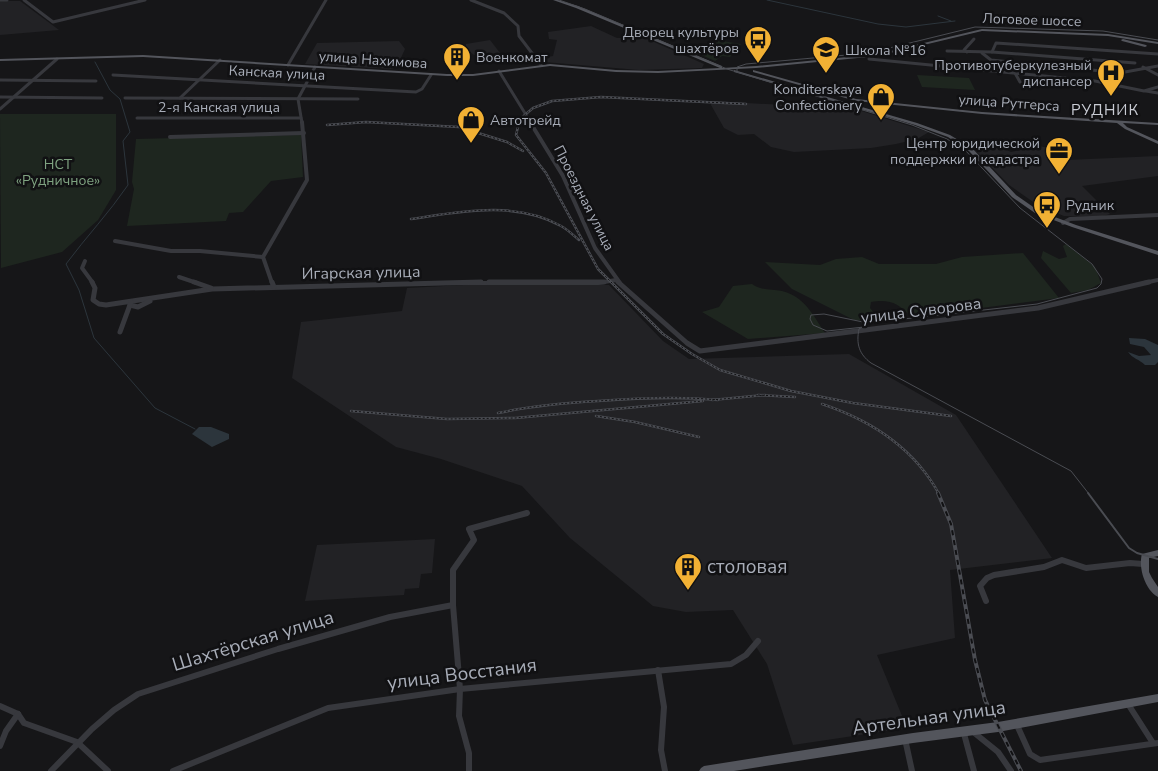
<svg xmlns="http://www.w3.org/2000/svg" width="1158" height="771" viewBox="0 0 1158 771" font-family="'Nunito Sans',sans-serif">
<rect width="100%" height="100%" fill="#161618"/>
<g fill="#222225">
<polygon points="0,1 20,1 59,30 0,35"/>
<polygon points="591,26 617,38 645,38 704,64 702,68 639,70 544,62 542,58 553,56 557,40 549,39 548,32"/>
<polygon points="490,40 500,53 474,55 466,48 466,44"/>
<polygon points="399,41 405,49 399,62 393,69 305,64 317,43"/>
<polygon points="712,101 855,109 929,132 917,139 896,144 871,148 794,152 771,147 754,134 738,135 724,128 711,105"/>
<polygon points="996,145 1011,152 1039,146 1049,148 1055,155 1067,160 1158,156 1158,176 1082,186 1110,214 1099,217 1064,216 1039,206 1009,185 973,148"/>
<polygon points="482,284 609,285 663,341 689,359 849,354 956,415 1052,558 950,570 955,638 877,655 907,728 793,745 767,664 733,610 686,612 653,606 570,538 522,486 441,459 396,447 292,378 301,322 402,311 407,288"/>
<polygon points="435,539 432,573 421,574 419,588 405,589 404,595 305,601 317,545"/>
</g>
<g fill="#1e261f">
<polygon points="717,40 741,44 730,57 722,56 715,61 690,50"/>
<polygon points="917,75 969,78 975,90 922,87"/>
<polygon points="0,114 116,114 116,190 98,220 62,252 1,268"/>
<polygon points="301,135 303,177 271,181 243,212 229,213 226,221 127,226 134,189 132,182 136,139"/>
<polygon points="1066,244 1095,267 1101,283 1088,290 1071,293 1041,258 1043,251 1059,259 1067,257 1063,246"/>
<path d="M1023,253L1059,298L911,317C898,303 890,299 871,302L870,308L881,321L854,320L792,289L765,262L820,265L836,259L862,257L879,264H936L962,257Z"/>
<path d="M752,284C762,291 771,289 782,291C805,297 813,315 825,333L748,339L702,312L719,307L733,286Z"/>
</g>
<g fill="#2c353c">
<path d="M1129,338L1145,339L1158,345V362L1155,365H1145C1139,359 1133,359 1128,352L1139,356L1151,355L1144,347L1130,344Z"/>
<polygon points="199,427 211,427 229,434 229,439 212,447 192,434"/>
</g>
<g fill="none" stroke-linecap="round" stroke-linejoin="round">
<g stroke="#2c353c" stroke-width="1">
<polyline points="767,0 878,24 906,27 955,21"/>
<polyline points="938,16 951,21"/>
<path d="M95,62L110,90L120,99L130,132L123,141L128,185C109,213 86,237 66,264L79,290L94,338L155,408L195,429"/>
</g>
<g stroke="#37383d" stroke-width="3">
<polyline points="0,0 7,0"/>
<polyline points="24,0 53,22 145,0"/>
<polyline points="471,0 504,13 518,26 519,36 541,65"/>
<polyline points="947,51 992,52 996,43 1158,54"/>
<polyline points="967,52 964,50 974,39"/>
<polyline points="992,52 1135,63"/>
<polyline points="982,53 991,60 1112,72 1125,72 1158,66"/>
<polyline points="869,59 1095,81 1144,91 1158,87"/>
<polyline points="288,65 326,0"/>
<polyline points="1143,67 1158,75"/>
<polyline points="499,71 531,123"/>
<polyline points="1015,73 1020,82"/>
<polyline points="113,75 416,92 422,89 431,75"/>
<polyline points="0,80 96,81"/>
<polyline points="1146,91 1158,93"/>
<polyline points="0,97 102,98"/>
<polyline points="125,98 358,99"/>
<polyline points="180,98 220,60"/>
<polyline points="0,109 57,59"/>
<polyline points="137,118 301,118"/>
<polyline points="302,123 298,99 315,67"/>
</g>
<g stroke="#37383d" stroke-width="4">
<polyline points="530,122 563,176 595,248 620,283"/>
<polyline points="170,137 304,133"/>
<polyline points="1063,223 1070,219 1158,215"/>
<polyline points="115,241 171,251 200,251 263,257"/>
<polyline points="85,261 82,268 93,283"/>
<polyline points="179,277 197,283"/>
<polyline points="272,283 263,257 307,180 302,122"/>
<polyline points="432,283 598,283 616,280"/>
<polyline points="1144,283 1158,280"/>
</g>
<g stroke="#37383d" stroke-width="5">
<polyline points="92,282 95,288 93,300 99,304 106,305 212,289 481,282"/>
<polyline points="194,282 211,288"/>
<polyline points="272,282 274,287"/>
<polyline points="489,282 604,282"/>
<polyline points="618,282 687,343 700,351 1038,308 1149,282"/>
<polyline points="130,305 138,307 150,301"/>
<polyline points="120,332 131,302"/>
</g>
<g stroke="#37383d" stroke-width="6">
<polyline points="986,601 980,586 987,578 994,575 1044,567 1062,560 1086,568 1130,563 1143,564"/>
<polyline points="658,670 664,707 661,750 665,771"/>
<polyline points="1128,704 1153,743"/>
<polyline points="0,706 18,714"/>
<polyline points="18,714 24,723 77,742 108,771"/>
<polyline points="1016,723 1030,754 1040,760 1158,743"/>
<polyline points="963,730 974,771"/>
<polyline points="972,731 998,752 1011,771"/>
<polyline points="905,739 912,771"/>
<polyline points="0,746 6,731 18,714"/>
<polyline points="51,771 92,729 114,710 138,694 278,649 390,617 453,605"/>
<polyline points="173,771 328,708 460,689 731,664 746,655 758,641"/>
<polyline points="469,771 469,753 459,716 460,689 453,605 453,570 474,540 469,529 527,513"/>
</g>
<g fill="#53555c" fill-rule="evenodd">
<polygon points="553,0 558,0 578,6 722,66 722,68 756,66 878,54 982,29 1108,34 1158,42 1158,44 1108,36 982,31 878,56 756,68 658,73 616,72 550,66 473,76 447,76 143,57 0,61 0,59 143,55 447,74 473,74 550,64 616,70 658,71 720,68 576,8"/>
<polygon points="1123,39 1146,45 1147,46 1145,47 1122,41 1121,40"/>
<polygon points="734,70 917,123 950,135 973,149 1016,195 1039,211 1076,225 1158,251 1158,255 1072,227 1035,213 1012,197 969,151 948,137 915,125 734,72"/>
<polygon points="753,70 856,99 982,112 1158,123 1158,125 1123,123 1127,127 1158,141 1158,144 1125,129 1117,123 982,114 856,101 753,72"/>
<path d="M1158,550V556L1149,558V572L1152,578L1158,587V597C1145,590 1138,567 1142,554Z"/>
<polygon points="1158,694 1158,702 998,732 913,743 734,771 699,771 701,768 704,766 913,733 998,722"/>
</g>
<g stroke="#4a4c52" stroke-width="1">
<path d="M559,0L585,9L727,69L912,125L947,139L965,150L1020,208L1092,264L1102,279L1101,284L1097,288L1037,304L868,323L859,329C856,344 859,354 871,363L1071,471L1089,494"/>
<polyline points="737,72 737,67 746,64 869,53 975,27 1103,31 1158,40"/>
<polyline points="864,327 827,331 813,325 810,319 811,315 824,314 868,323"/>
</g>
<polyline stroke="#4a4c52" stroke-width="2" points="1088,493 1129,548 1137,553 1158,559"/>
<defs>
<g id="rail-far1">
<polyline points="746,104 601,97 552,101 533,108 520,119 516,135 546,173 598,269 663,334 692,354 720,370 791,391 853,403 951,416"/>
<polyline points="327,125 366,122 459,127 507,142 523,151"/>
<path d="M411,219C459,212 515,200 561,226C567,229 573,235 579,240"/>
<polyline points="758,395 795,397"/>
<polyline points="712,400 765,395"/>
<path d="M822,404C870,420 914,448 939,494"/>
<polyline points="351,411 447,419 515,418 703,401"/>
<path d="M498,413C531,406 564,403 598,401C638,398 678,396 718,400"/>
<polyline points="596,416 635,422 699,437"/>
</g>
<polyline id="rail" points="938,493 951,524 975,660 985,700 1021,771"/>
</defs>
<use href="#rail-far1" stroke="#4a4c52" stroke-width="2.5"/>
<use href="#rail" stroke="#4a4c52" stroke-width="4"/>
<use href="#rail-far1" stroke="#111113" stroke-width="1" stroke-dasharray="2" stroke-linecap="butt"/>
<use href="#rail" stroke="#111113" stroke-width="2" stroke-dasharray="5" stroke-linecap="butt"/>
</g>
<defs>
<symbol id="bus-pin" viewBox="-11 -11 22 30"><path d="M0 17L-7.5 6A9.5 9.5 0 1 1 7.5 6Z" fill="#f2b134" stroke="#111113"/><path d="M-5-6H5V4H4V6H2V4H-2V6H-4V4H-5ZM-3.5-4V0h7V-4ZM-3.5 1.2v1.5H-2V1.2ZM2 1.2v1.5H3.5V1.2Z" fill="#111"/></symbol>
<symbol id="school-pin" viewBox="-11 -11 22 30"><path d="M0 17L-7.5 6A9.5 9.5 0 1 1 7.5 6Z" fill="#f2b134" stroke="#111113"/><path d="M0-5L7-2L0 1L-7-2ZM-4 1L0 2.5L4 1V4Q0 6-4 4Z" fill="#111"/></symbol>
<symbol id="building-pin" viewBox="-11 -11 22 30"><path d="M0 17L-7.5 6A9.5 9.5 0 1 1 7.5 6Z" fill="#f2b134" stroke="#111113"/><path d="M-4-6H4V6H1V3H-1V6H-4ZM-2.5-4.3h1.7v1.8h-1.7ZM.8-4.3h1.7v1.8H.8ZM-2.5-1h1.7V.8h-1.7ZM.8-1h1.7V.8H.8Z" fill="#111"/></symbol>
<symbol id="hospital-pin" viewBox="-11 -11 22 30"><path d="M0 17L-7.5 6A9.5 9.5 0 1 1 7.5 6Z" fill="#f2b134" stroke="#111113"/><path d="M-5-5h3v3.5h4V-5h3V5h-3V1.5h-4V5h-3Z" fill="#111"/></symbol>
<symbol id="shop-pin" viewBox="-11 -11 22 30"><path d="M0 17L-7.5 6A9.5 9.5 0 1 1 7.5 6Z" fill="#f2b134" stroke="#111113"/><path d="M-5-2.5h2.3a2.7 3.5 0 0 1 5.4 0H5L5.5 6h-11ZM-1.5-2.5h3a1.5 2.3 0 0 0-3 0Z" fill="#111"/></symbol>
<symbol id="office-pin" viewBox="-11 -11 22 30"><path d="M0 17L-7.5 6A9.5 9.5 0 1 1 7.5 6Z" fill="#f2b134" stroke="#111113"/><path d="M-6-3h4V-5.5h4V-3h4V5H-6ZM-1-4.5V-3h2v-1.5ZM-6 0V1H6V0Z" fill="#111"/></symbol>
</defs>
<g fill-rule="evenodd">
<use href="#bus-pin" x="742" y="24" width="32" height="43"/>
<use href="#school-pin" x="810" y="34" width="32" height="43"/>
<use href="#building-pin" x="441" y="41" width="32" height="43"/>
<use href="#hospital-pin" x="1095" y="57" width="32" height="43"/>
<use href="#shop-pin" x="865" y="81" width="32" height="43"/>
<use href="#shop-pin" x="455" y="104" width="32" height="43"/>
<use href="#office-pin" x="1043" y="135" width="32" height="43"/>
<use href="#bus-pin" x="1031" y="189" width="32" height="43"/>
<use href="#building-pin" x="672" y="551" width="32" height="43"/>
</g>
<g text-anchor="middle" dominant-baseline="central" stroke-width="5" stroke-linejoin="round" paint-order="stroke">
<g font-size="14" fill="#a8adb8" stroke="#111113">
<text transform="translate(1032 20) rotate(2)">Логовое шоссе</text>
<text transform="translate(373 60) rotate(4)">улица Нахимова</text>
<text transform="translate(277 73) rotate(3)">Канская улица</text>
<text transform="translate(1009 103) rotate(4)">улица Рутгерса</text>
<text x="219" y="107">2-я Канская улица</text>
<text transform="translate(584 198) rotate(63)">Проездная улица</text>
</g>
<g font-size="14" fill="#a8adb8" stroke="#111113" text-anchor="end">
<text x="739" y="32">Дворец культуры<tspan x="739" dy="16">шахтёров</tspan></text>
<text x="845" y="50" text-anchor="start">Школа №16</text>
<text x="476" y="57" text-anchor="start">Военкомат</text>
<text x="1092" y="65">Противотуберкулезный<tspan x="1092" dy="16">диспансер</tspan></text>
<text x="862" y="89">Konditerskaya<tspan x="862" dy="16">Confectionery</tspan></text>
<text x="490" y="120" text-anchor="start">Автотрейд</text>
<text x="1040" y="143">Центр юридической<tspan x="1040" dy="16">поддержки и кадастра</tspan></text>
<text x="1066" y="205" text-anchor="start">Рудник</text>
</g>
<g font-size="14" fill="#7fa381" stroke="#111113">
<text x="58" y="164">НСТ<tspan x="58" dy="16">«Рудничное»</tspan></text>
</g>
<g font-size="15" letter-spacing="1" fill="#c9ccd4" stroke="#111113">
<text x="1105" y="110">РУДНИК</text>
</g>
<g font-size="16" fill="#a8adb8" stroke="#111113">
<text transform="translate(361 273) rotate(-1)">Игарская улица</text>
<text transform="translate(921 311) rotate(-7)">улица Суворова</text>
</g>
<g font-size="19" fill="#a8adb8" stroke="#111113" text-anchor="start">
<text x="707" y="567">столовая</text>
</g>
<g font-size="19" fill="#a8adb8" stroke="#111113">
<text transform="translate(253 641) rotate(-17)">Шахтёрская улица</text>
<text transform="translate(462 674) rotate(-7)">улица Восстания</text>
<text transform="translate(929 718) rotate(-8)">Артельная улица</text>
</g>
</g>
</svg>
